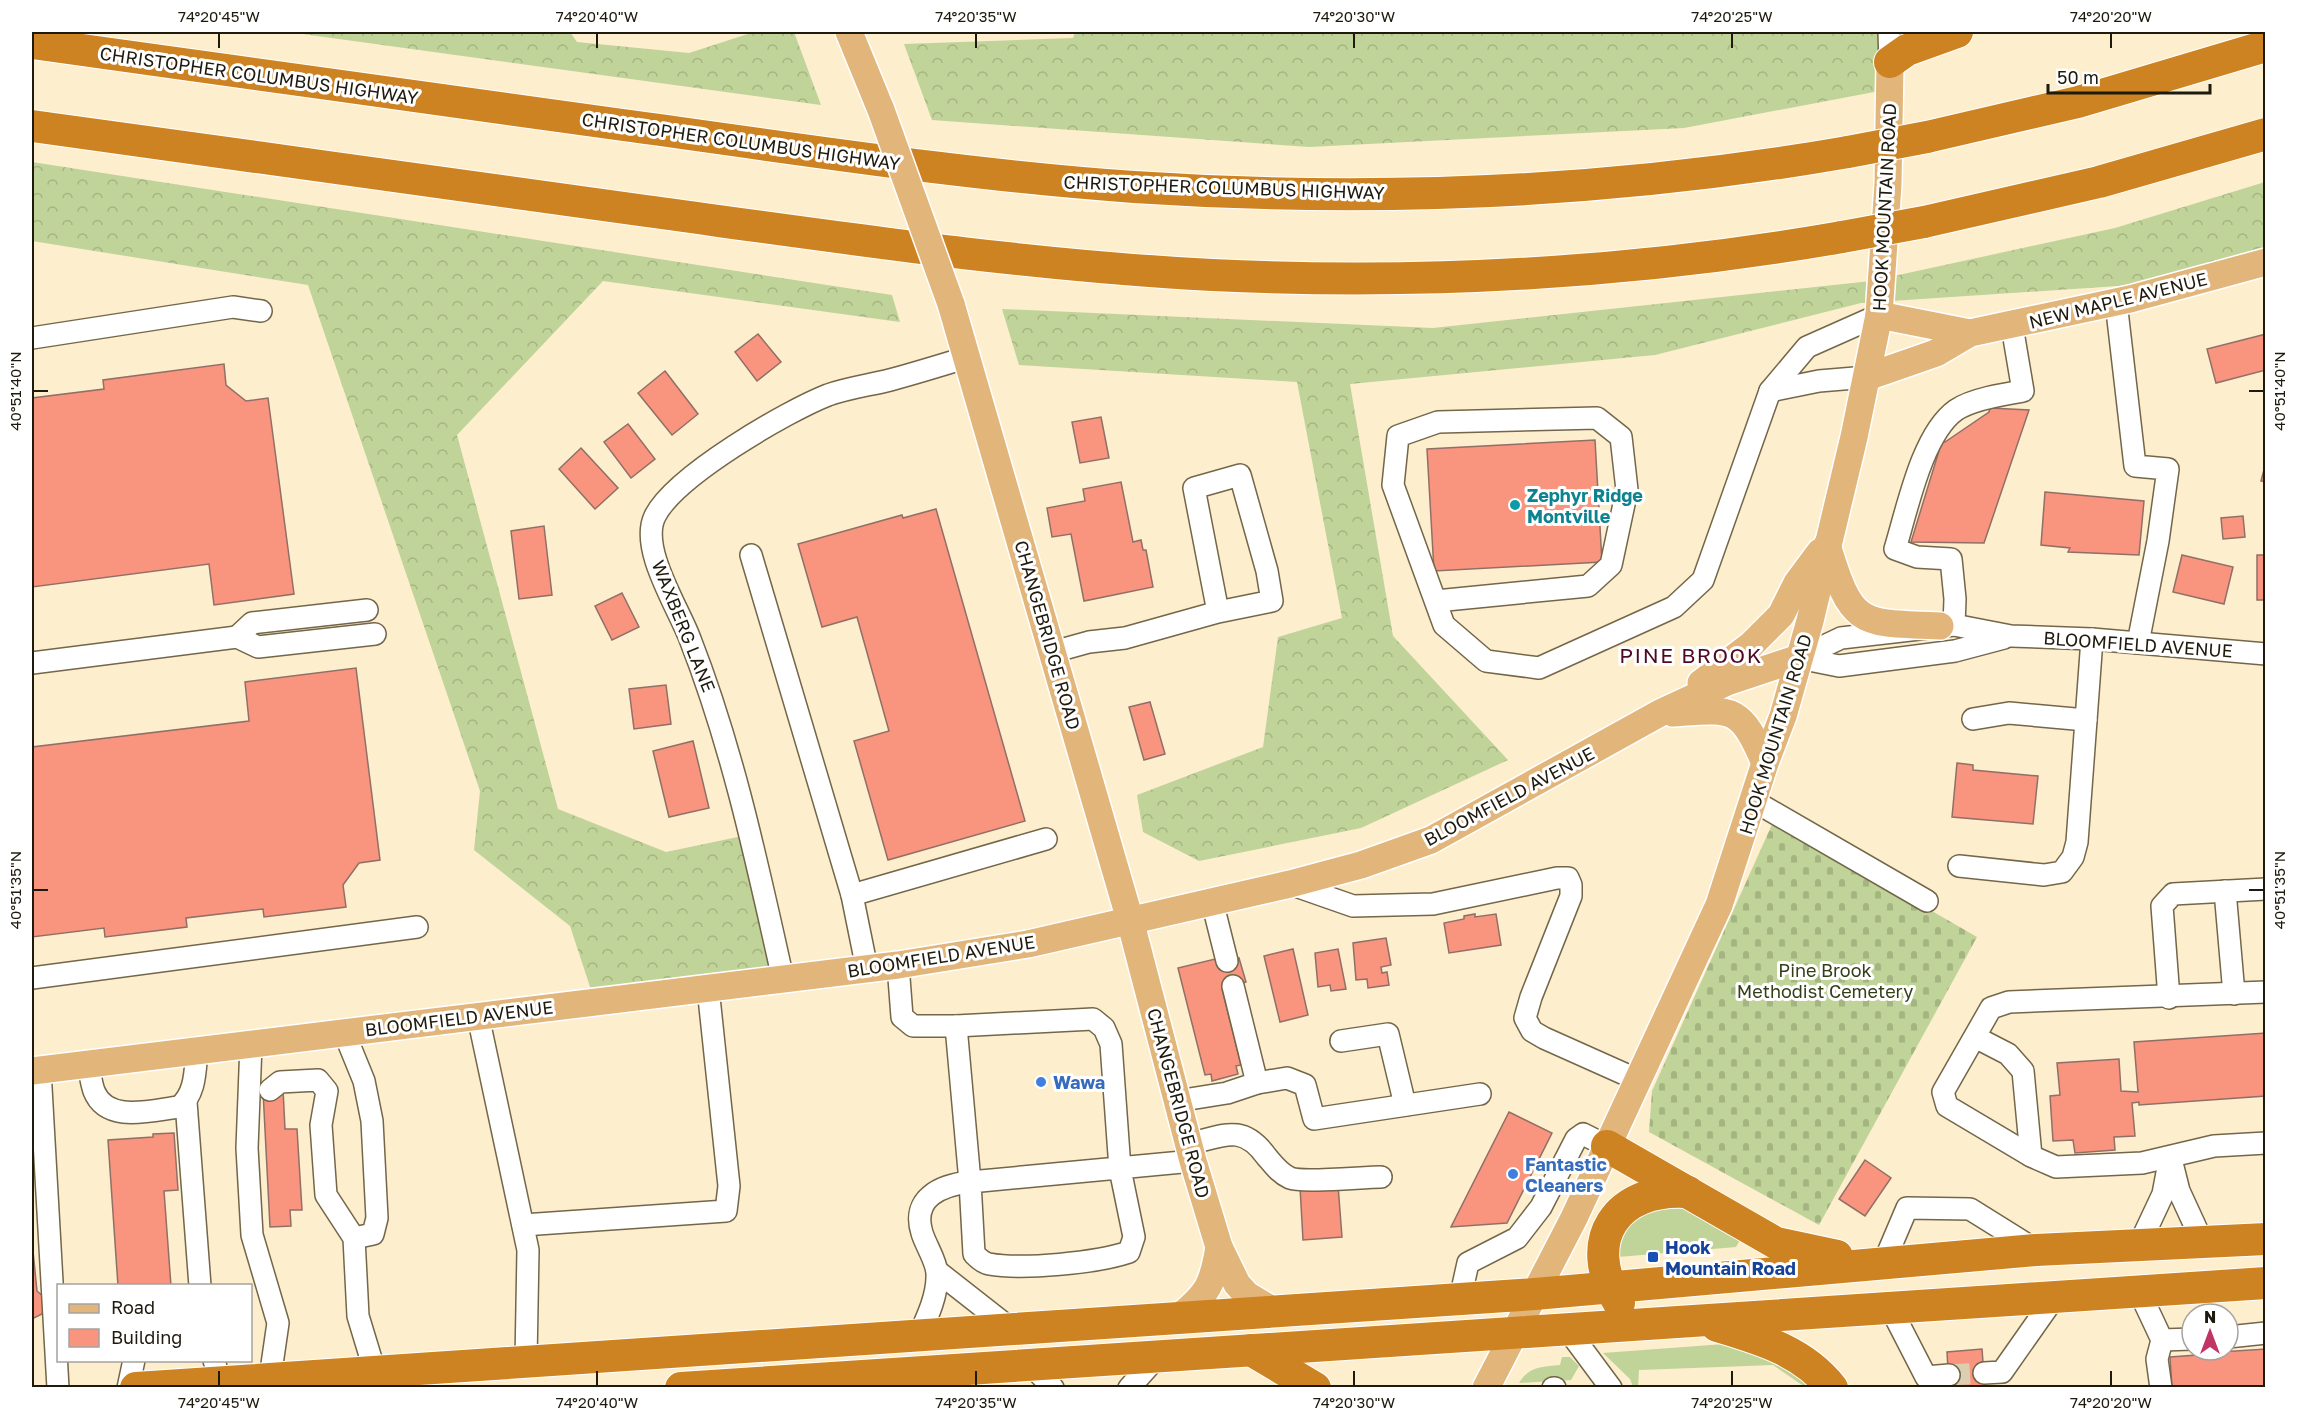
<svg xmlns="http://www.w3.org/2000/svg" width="2297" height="1419" viewBox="0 0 2297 1419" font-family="'Golos Text',sans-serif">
<defs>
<pattern id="forest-crowns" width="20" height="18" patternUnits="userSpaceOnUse" patternTransform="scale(1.5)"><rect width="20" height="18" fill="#c0d398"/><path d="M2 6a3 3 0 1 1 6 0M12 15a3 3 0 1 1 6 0" fill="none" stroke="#a5b582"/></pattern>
<pattern id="cemetery-stones" width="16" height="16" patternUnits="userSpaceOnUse" patternTransform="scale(1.5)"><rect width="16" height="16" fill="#c0d398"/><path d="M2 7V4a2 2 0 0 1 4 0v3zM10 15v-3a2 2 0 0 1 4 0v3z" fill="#a5b582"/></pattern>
</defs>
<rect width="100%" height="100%" fill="#fdeecd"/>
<g fill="#c0d398">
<path d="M1675,1203L1740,1240L1736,1247L1618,1257C1625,1216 1638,1212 1675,1203Z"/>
<polygon points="1738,1343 1758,1347 1818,1387 1805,1387 1773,1365 1639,1370 1638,1387 1633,1387 1630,1379 1603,1353"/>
<path d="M1562,1357H1570L1579,1366L1571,1380L1519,1383C1529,1366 1542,1367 1560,1365Z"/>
</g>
<g fill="url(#forest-crowns)">
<polygon points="288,32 570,32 577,42 689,53 754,32 794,32 821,105"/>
<polygon points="1075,32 1891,32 1890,89 1684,128 1309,147 932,120 904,44 1073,38"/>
<polygon points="32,162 892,295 900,322 603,281 457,435 558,809 666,852 757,833 788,979 595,1002 570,926 474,850 480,791 308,285 32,241"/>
<polygon points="2265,182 2265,258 2207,280 1861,303 1655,355 1350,384 1393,636 1508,760 1361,828 1199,861 1143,832 1137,795 1263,747 1278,637 1342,618 1297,382 1019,365 1002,309 1433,328 1871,281 2115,228"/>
</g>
<polygon fill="url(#cemetery-stones)" points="1774,820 1977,937 1819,1225 1649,1132 1652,1091"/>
<g fill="#f9957f" stroke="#916f67" stroke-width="1.5">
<polygon points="758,334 781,362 757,381 735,352"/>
<polygon points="2266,334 2266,370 2216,383 2207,349"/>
<polygon points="224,364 226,385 246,401 268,398 294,594 214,605 209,564 32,587 32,398 104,389 103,380"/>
<polygon points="665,371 698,414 672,435 638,393"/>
<polygon points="1990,408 2029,410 1984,543 1911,542 1942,441 1945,442 1989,412"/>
<polygon points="1101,417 1109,458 1080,463 1072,422"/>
<polygon points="628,424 655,459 631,478 604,442"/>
<polygon points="1595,440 1602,562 1434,571 1427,449"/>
<polygon points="581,448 618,488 595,509 559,469"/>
<polygon points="2266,462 2266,482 2261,481"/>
<polygon points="1121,482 1133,542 1141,540 1143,550 1146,550 1153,587 1084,601 1071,534 1052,537 1047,508 1085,501 1083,489"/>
<polygon points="2045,492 2144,501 2139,555 2068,552 2070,548 2041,545"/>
<polygon points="936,509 1025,821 888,860 854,741 889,731 857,617 822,627 798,544 902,515 903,518"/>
<polygon points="2243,516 2245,537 2223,539 2221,518"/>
<polygon points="544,526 552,595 519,599 511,531"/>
<polygon points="2182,555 2233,567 2224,604 2173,592"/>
<rect x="2257" y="555" width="9" height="45"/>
<polygon points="622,593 639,627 612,640 595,606"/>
<polygon points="356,668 380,860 359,863 343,885 346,907 264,917 263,909 186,918 187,927 105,937 104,928 32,937 32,747 249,721 245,682"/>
<polygon points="666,685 671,724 634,729 629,689"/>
<polygon points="1150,702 1165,754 1144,760 1129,707"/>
<polygon points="693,741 709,808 669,817 653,751"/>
<polygon points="1957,763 1973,765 1973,770 2038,776 2033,824 1952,817"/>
<polygon points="1475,914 1475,917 1496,914 1501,945 1449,953 1444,923 1464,919 1464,916"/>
<polygon points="1386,938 1391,965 1381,967 1382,973 1387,972 1389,985 1368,988 1367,979 1356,980 1353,943"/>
<polygon points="1293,949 1308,1015 1280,1022 1264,956"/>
<polygon points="1338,949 1346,989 1331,991 1330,985 1318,987 1315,953"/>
<polygon points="1239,958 1246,982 1222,989 1241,1065 1236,1066 1238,1074 1212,1081 1211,1074 1205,1075 1178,968 1215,959 1217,963"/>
<polygon points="2266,1033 2266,1096 2139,1105 2139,1102 2132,1103 2135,1136 2114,1137 2115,1150 2075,1153 2073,1140 2053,1141 2050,1096 2060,1095 2057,1063 2119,1059 2121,1091 2138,1092 2134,1042"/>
<polygon points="283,1089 285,1129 297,1129 302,1210 290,1210 291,1226 270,1227 263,1091"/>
<polygon points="1509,1112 1552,1133 1507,1223 1451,1227"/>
<polygon points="174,1133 178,1190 164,1191 171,1286 118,1286 108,1140 153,1137 153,1134"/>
<polygon points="1865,1160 1891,1178 1865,1216 1839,1199"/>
<polygon points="1338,1185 1342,1237 1303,1240 1300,1187"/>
<polygon points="32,1241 37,1291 44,1297 46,1305 42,1314 34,1318 32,1317"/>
<polygon points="1982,1349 1985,1388 1949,1388 1947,1352"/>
<polygon points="2266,1349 2266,1388 2172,1388 2170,1357 2211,1354 2210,1351 2203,1350 2220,1350 2220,1352"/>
</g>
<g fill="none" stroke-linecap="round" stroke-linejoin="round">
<polyline stroke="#dcceb0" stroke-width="21" stroke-dasharray="21 10" stroke-linecap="butt" points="1949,1375 1984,1373"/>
<defs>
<g id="minor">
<polyline points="1889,32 1890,62"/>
<polyline points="2116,302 2135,466 2168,469 2158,541 2138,643"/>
<polyline points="32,338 233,307 261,311"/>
<polyline points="1770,391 1819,381 1867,377"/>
<polyline points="751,555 852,895 867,969"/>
<polyline points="1436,601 1588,586 1611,565 1627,490 1621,437 1597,418 1438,422 1398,436 1393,485 1444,625 1486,661 1539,668 1674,607 1703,580 1770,391 1807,347 1879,315"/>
<path d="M1954,625L1955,599L1951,559L1917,557L1895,549C1907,510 1922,434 1956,410C1972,399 2004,394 2023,391L2012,326"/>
<polyline points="237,637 252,623 367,610"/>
<polyline points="1053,652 1089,642 1125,638 1218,612 1272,601 1267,571 1240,475 1194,488 1218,612"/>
<polyline points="1799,658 1841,638 1954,625 2011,636 2092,639 2266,654"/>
<polyline points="1799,658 1839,666 1955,651 2004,638"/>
<polyline points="32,663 237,637 258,647 375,634"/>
<polyline points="1973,719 2009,713 2086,720"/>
<polyline points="1754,801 1927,901"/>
<polyline points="1959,866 2044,875 2062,872 2073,857 2077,842 2092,639"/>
<polyline points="1290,884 1353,906 1433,904 1557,878 1568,878 1571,885 1571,896 1531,997 1525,1018 1532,1031 1544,1038 1638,1080"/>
<polyline points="2225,891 2234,994"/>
<polyline points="852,895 1046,839"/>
<polyline points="1212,901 1227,961"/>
<path d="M898,965L902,1017L913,1026H956L970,1182C941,1185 911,1198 922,1233C926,1246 936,1260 937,1273C938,1294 928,1316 919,1335"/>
<polyline points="32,978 417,927"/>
<path d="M783,979C757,863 733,749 690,639C678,607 639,548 655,516C675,476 787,411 828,395C848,388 870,385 890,380C916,373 942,365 968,357"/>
<polyline points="2266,992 2009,1002 1991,1008 1943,1092 1947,1106 2031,1156 2056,1167 2142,1163 2214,1146 2266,1143"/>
<polyline points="2169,998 2162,906 2173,894 2266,889"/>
<polyline points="478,1016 528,1250 526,1361"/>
<path d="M956,1026L1093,1019L1104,1028L1111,1044L1120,1169L1134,1237L1129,1252C1096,1263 1023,1270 989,1264C983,1263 978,1258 974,1254L970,1182L1193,1161"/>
<polyline points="344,1032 364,1081 372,1121 377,1218 373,1234 354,1238"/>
<polyline points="1975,1037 2008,1054 2023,1071 2031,1156"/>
<polyline points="1341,1041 1388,1034 1405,1105"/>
<polyline points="251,1044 247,1148 252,1235 278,1323 270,1378"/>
<path d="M88,1064C90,1072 91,1083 94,1091C107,1124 152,1110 179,1107C196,1094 195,1070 197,1050"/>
<polyline points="40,1070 58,1388"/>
<polyline points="1257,1083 1287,1078 1305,1085 1314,1119 1480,1094"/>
<polyline points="270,1090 280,1082 318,1080 327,1091 321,1125 326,1195 354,1238 358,1316 375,1372"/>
<polyline points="1177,1101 1227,1093 1257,1083 1233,986"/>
<polyline points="186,1102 200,1286"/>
<path d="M1189,1144C1223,1136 1242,1123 1266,1156C1273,1164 1279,1173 1290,1178C1303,1183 1363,1177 1381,1177"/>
<polyline points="2172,1163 2179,1191 2202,1241"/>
<polyline points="523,1225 726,1211 729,1186 708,988"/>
<polyline points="2140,1243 2163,1194 2170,1157"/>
<polyline points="1884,1262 1907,1208 1970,1209 2036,1250"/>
<polyline points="937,1271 1011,1329"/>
<polyline points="2139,1291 2162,1340 2157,1359 2161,1388"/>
<polyline points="1460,1299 1468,1263 1517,1238 1541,1207 1576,1139 1583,1134 1607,1146"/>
<polyline points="1891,1309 1926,1377 1949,1375"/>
<polyline points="1568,1330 1611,1388"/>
<polyline points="2228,1337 2266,1333"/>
<polyline points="2162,1340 2192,1339"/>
<polyline points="214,1360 220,1382"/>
<polyline points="1032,1366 1053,1388"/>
<polyline points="1984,1373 2002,1372 2054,1298"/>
<polyline points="128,1388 134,1360"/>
<polyline points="1129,1388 1157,1357"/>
<polyline points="1553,1388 1555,1388"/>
</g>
<g id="major">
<polyline points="849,32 881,110"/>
<polyline points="951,304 1130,920 1193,1161 1219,1247 1237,1284 1247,1295 1272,1310"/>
<polyline points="1879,315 1970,333"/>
<polyline points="1867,377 1936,353 1970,333 2130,299 2266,262"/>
<path d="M1827,545C1852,627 1859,623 1940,626"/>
<polyline points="1701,683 1751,645 1781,615 1797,583 1820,552"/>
<path d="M1673,713C1733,709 1740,705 1765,763"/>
<polyline points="32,1071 898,965 1028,944 1290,884 1361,865 1431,840 1660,713 1727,682 1799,658"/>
<path d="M1179,1317C1208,1294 1213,1284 1219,1247"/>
<polyline points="1486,1388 1574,1218 1719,905 1765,763 1783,716 1810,621 1854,437 1879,315 1888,184 1890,62"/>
</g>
<g id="highway">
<path d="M32,43C229,70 426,98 623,125C793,148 963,175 1134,187C1373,203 1612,193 1848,152"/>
<polyline points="1890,62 1907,50 1957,32"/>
<path d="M32,126C234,154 437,182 639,210C830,236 1020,265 1212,275C1421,285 1636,273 1842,237"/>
<polyline points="1927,137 2078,102 2266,46"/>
<polyline points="1924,222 2099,182 2266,134"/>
<polyline points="1607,1146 1776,1243 1837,1256"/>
<path d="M1619,1303C1580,1240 1617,1187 1688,1192"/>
<path d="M1717,1326C1760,1339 1803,1351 1832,1388"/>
<polyline points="1251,1350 1315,1388"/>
<polyline points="136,1388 1535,1294 2036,1250 2266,1239"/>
<polyline points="681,1388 2266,1283"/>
</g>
</defs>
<use href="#minor" stroke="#736649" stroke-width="24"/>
<use href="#major" stroke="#fff" stroke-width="30"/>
<use href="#highway" stroke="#fff" stroke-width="34"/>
<use href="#minor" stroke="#fff" stroke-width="21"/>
<use href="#major" stroke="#e2b57a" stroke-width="27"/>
<use href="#highway" stroke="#ce8322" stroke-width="32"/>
<defs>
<polyline id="major-bridge" points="881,110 951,304"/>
<g id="highway-bridge">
<polyline points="1848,152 1927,137"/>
<polyline points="1842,237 1924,222"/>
</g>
</defs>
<use href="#major-bridge" stroke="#fff" stroke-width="30" stroke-linecap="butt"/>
<use href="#highway-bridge" stroke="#fff" stroke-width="34" stroke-linecap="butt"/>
<use href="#major-bridge" stroke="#e2b57a" stroke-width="27"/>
<use href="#highway-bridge" stroke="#ce8322" stroke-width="32"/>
</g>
<path fill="none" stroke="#1f1a0e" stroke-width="2" d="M219,33V48M597,33V48M976,33V48M1354,33V48M1732,33V48M2111,33V48M33,391H48M2249,391H2264M33,890H48M2249,890H2264M219,1371V1386M597,1371V1386M976,1371V1386M1354,1371V1386M1732,1371V1386M2111,1371V1386"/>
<circle fill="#0f9aa8" stroke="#fff" stroke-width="2" cx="1515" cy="505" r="6"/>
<g fill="#3f7fe0" stroke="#fff" stroke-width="2">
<circle cx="1041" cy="1082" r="6"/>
<circle cx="1513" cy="1174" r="6"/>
</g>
<rect fill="#1a4fb4" stroke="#fff" stroke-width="2" x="1647" y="1251" width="12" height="12" rx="3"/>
<g text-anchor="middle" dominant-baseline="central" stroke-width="6" stroke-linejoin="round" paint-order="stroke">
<g font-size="18" fill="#1f1a0e" stroke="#fff">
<text transform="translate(259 75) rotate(8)">CHRISTOPHER COLUMBUS HIGHWAY</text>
<text transform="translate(741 141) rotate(8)">CHRISTOPHER COLUMBUS HIGHWAY</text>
<text transform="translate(1224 187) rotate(2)">CHRISTOPHER COLUMBUS HIGHWAY</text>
<text transform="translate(1884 207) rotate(-87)">HOOK MOUNTAIN ROAD</text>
<text transform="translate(2118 300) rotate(-14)">NEW MAPLE AVENUE</text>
<text transform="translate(684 626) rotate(68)">WAXBERG LANE</text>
<text transform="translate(1048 635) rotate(74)">CHANGEBRIDGE ROAD</text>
<text transform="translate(2138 644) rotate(4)">BLOOMFIELD AVENUE</text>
<text transform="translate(1775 734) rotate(-73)">HOOK MOUNTAIN ROAD</text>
<text transform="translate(1509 796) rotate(-28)">BLOOMFIELD AVENUE</text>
<text transform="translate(941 956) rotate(-9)">BLOOMFIELD AVENUE</text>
<text transform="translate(459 1018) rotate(-7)">BLOOMFIELD AVENUE</text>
<text transform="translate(1179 1103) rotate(75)">CHANGEBRIDGE ROAD</text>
</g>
<g font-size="18" font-weight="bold" fill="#0d838f" stroke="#fff" text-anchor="start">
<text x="1527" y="495">Zephyr Ridge<tspan x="1527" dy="21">Montville</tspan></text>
</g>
<g font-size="18" fill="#343e17" stroke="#fff">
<text x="1825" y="970">Pine Brook<tspan x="1825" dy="21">Methodist Cemetery</tspan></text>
</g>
<g font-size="18" font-weight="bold" fill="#366cbe" stroke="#fff" text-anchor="start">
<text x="1053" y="1082">Wawa</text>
<text x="1525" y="1164">Fantastic<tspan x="1525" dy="21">Cleaners</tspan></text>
</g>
<g font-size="18" font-weight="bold" fill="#164399" stroke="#fff" text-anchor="start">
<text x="1665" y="1247">Hook<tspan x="1665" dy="21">Mountain Road</tspan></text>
</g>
<g font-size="21" letter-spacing="1.5" fill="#4e0a25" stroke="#fff">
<text x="1691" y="655">PINE BROOK</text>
</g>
</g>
<rect width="2297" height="1419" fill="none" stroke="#ffffff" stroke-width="66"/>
<rect x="57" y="1284" width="195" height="78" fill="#ffffff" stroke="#a5a39f" stroke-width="1.5"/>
<rect x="69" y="1304" width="30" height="9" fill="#e2b57a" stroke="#a5a39f" stroke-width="1.5"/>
<text x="111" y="1314" font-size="18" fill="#1f1a0e">Road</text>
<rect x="69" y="1329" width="30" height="18" fill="#f9957f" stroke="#a5a39f" stroke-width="1.5"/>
<text x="111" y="1344" font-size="18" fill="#1f1a0e">Building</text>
<g transform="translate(2210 1332)"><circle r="28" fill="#ffffff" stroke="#a5a39f" stroke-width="1.5"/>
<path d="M0-4.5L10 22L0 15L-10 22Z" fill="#c13466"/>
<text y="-9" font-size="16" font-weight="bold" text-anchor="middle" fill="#1f1a0e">N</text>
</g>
<path d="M2048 84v9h162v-9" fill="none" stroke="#1f1a0e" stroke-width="3"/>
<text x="2057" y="84" font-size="18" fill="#1f1a0e" stroke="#ffffff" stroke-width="4.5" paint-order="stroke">50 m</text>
<rect x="33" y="33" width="2231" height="1353" fill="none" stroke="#1f1a0e" stroke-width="2"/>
<g font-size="15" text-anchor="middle" fill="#1f1a0e">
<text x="219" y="22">74°20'45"W</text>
<text x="597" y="22">74°20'40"W</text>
<text x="976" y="22">74°20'35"W</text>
<text x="1354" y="22">74°20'30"W</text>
<text x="1732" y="22">74°20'25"W</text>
<text x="2111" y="22">74°20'20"W</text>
<text transform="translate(16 391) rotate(-90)" y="5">40°51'40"N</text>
<text transform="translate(2280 391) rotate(-90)" y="5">40°51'40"N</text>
<text transform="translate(16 890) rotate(-90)" y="5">40°51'35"N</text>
<text transform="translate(2280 890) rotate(-90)" y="5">40°51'35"N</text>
<text x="219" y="1408">74°20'45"W</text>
<text x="597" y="1408">74°20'40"W</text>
<text x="976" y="1408">74°20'35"W</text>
<text x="1354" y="1408">74°20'30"W</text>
<text x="1732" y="1408">74°20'25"W</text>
<text x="2111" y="1408">74°20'20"W</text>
</g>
</svg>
